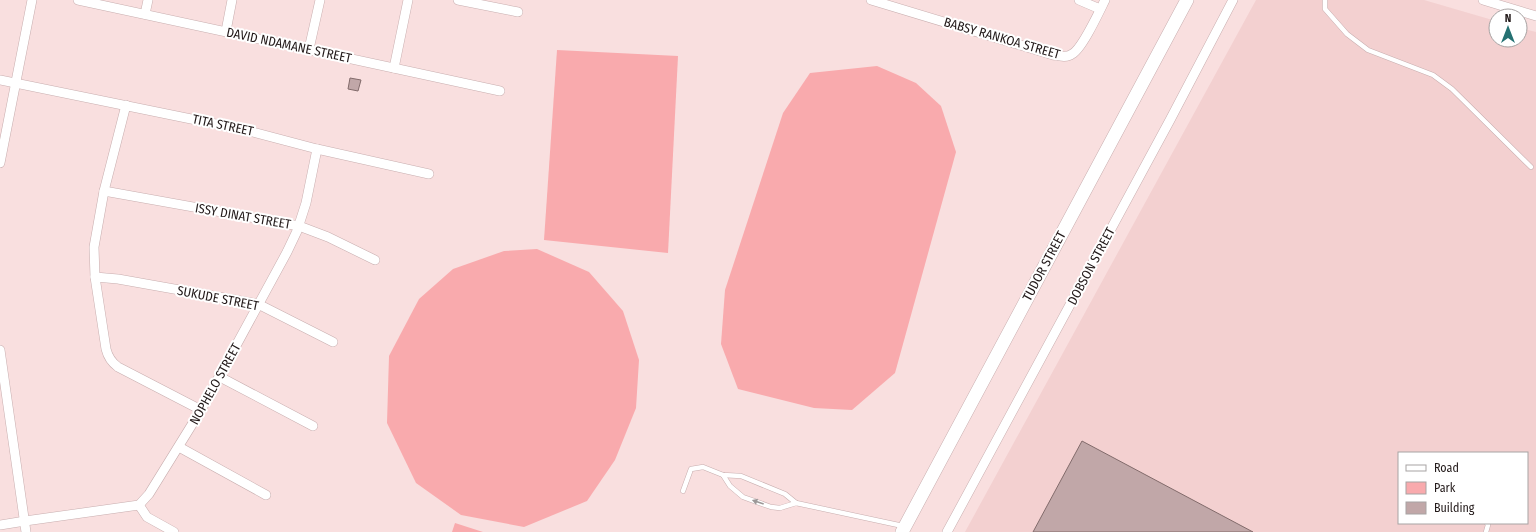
<svg xmlns="http://www.w3.org/2000/svg" width="1536" height="532" viewBox="0 0 1536 532" font-family="'Fira Sans Condensed',sans-serif">
<rect width="100%" height="100%" fill="#f9dfdf"/>
<path fill="#f3d0d0" fill-rule="evenodd" d="M1256,0H1424L1496,21V40H1520V28L1536,32V532H965ZM1399,453H1527V523H1399Z"/>
<g fill="#f9aaad">
<polygon points="557,50 678,56 668,253 544,240"/>
<polygon points="877,66 916,83 941,106 956,152 895,373 852,410 814,408 738,389 721,344 725,290 783,113 810,73"/>
<polygon points="537,249 589,272 623,311 639,360 636,408 615,460 587,501 524,527 461,515 416,483 387,423 389,356 419,299 453,269 504,251"/>
<polygon points="455,523 483,532 452,532"/>
</g>
<g fill="#c1a7a8" stroke="#826b6b">
<polygon points="350,78 361,80 358,91 348,89"/>
<polygon points="1082,441 1253,532 1033,532"/>
</g>
<g fill="none" stroke-linecap="round" stroke-linejoin="round">
<defs>
<g id="lane">
<polyline points="1325,0 1325,9 1347,34 1368,50 1433,75 1452,89 1531,167"/>
<polyline points="723,475 730,486 743,497 771,507 780,508 796,503 903,526"/>
<polyline points="683,491 691,469 703,467 723,475 741,476 785,494 796,503"/>
<polyline points="1486,532 1488,525 1487,523"/>
</g>
<g id="street">
<polyline points="78,0 500,91"/>
<polyline points="458,0 518,12"/>
<path d="M871,0L1053,55C1059,56 1067,58 1072,54C1082,49 1099,12 1105,0"/>
<polyline points="1079,0 1100,9"/>
<polyline points="1483,0 1536,16"/>
<polyline points="145,14 148,0"/>
<polyline points="226,31 232,0"/>
<polyline points="309,49 320,0"/>
<polyline points="394,68 408,0"/>
<polyline points="0,80 245,130 317,149 429,174"/>
<path d="M126,105L104,191L94,247L95,277L106,349C108,357 111,362 118,367L201,410"/>
<polyline points="0,163 32,0"/>
<polyline points="104,191 299,226 328,237 375,260"/>
<polyline points="95,277 118,279 258,304 333,342"/>
<polyline points="0,350 26,532"/>
<polyline points="220,377 313,426"/>
<polyline points="179,447 266,495"/>
<polyline points="139,505 147,517 174,532"/>
<polyline points="0,525 25,521 139,505 149,494 201,410 287,252 297,231 306,203 317,149"/>
<polyline points="947,532 1170,120 1233,0"/>
</g>
<polyline id="secondary" points="902,532 1187,0"/>
</defs>
<use href="#lane" stroke="#c8aeaf" stroke-width="5.5"/>
<use href="#street" stroke="#c8aeaf" stroke-width="10"/>
<use href="#secondary" stroke="#c8aeaf" stroke-width="14"/>
<use href="#lane" stroke="#fff" stroke-width="4.5"/>
<use href="#street" stroke="#fff" stroke-width="9"/>
<use href="#secondary" stroke="#fff" stroke-width="13"/>
</g>
<defs><path id="oneway-solid" d="M-6-.8H1V-3.2L6.5 0L1 3.2V.8H-6Z"/></defs>
<use fill="#9c9898" href="#oneway-solid" transform="translate(758 502) rotate(-161)"/>
<g text-anchor="middle" dominant-baseline="central" stroke-width="4" stroke-linejoin="round" paint-order="stroke">
<g font-size="13" fill="#221919" stroke="#fff">
<text transform="translate(1002 38) rotate(16)">BABSY RANKOA STREET</text>
<text transform="translate(289 45) rotate(12)">DAVID NDAMANE STREET</text>
<text transform="translate(223 125) rotate(12)">TITA STREET</text>
<text transform="translate(243 216) rotate(10)">ISSY DINAT STREET</text>
<text transform="translate(1044 266) rotate(-62)">TUDOR STREET</text>
<text transform="translate(1091 266) rotate(-62)">DOBSON STREET</text>
<text transform="translate(218 298) rotate(11)">SUKUDE STREET</text>
<text transform="translate(215 384) rotate(-61)">NOPHELO STREET</text>
</g>
</g>
<rect x="1398" y="452" width="130" height="72" fill="#ffffff" stroke="#a7a3a3"/>
<rect x="1406" y="465" width="20" height="6" fill="#ffffff" stroke="#a7a3a3"/>
<text x="1434" y="472" font-size="12" fill="#221919">Road</text>
<rect x="1406" y="482" width="20" height="12" fill="#f9aaad" stroke="#a7a3a3"/>
<text x="1434" y="492" font-size="12" fill="#221919">Park</text>
<rect x="1406" y="502" width="20" height="12" fill="#c1a7a8" stroke="#a7a3a3"/>
<text x="1434" y="512" font-size="12" fill="#221919">Building</text>
<g transform="translate(1508 28)"><circle r="19" fill="#ffffff" stroke="#a7a3a3"/>
<path d="M0-3L7 15L0 10L-7 15Z" fill="#257172"/>
<text y="-6" font-size="11" font-weight="bold" text-anchor="middle" fill="#221919">N</text>
</g>
</svg>
